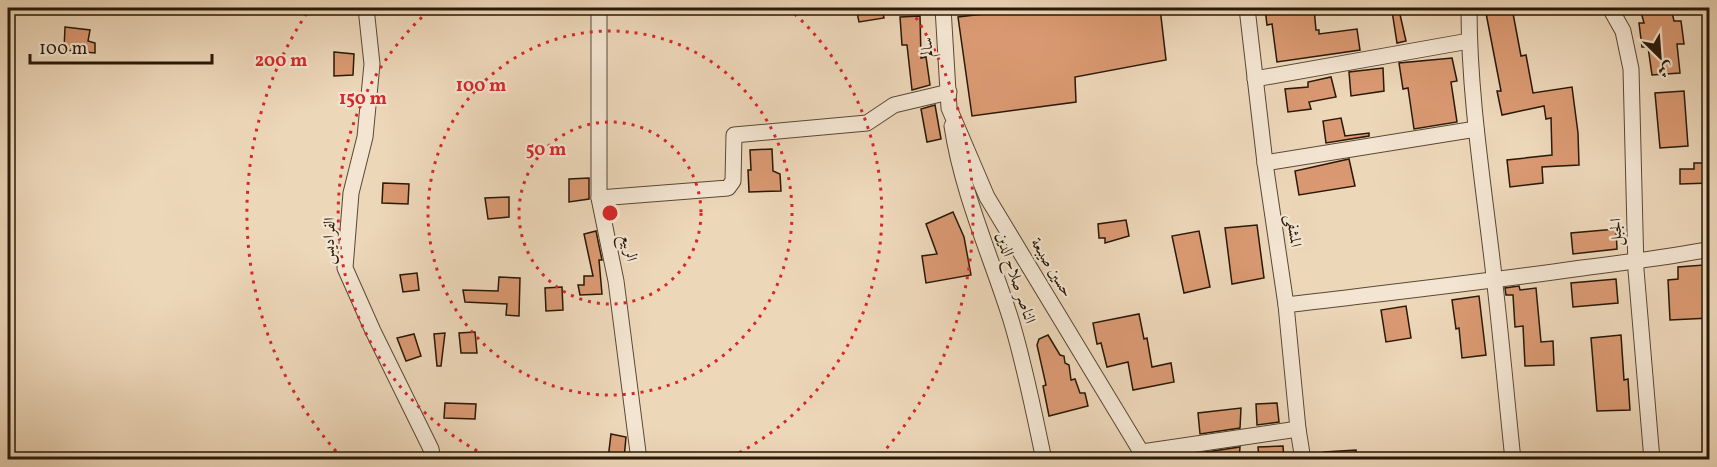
<svg xmlns="http://www.w3.org/2000/svg" width="1717" height="467" viewBox="0 0 1717 467" font-family="Vollkorn,Amiri,serif">
<rect width="100%" height="100%" fill="#edd7b9"/>
<filter id="stains"><feTurbulence type="fractalNoise" baseFrequency=".00333" numOctaves="4"/><feColorMatrix values="0 0 0 0 .2 0 0 0 0 .09 0 0 0 0 .02 0 0 0 .5 -.17"/></filter>
<radialGradient id="worn" r=".72"><stop offset=".6" stop-color="#630" stop-opacity="0"/><stop offset="1" stop-color="#630" stop-opacity=".3"/></radialGradient>
<g fill="#da9972" stroke="#281907" stroke-width="1.5">
<polygon points="856,8 882,8 884,18 859,22"/>
<polygon points="1035,8 1160,8 1166,60 1075,77 1076,102 972,116 958,17"/>
<polygon points="1265,8 1314,8 1316,30 1319,30 1319,34 1357,29 1360,50 1277,62 1272,24 1267,25"/>
<polygon points="1485,8 1512,8 1521,56 1526,55 1533,93 1572,87 1578,133 1579,165 1542,167 1543,183 1510,187 1507,160 1552,155 1551,118 1546,119 1544,106 1502,115 1497,91 1501,91"/>
<polygon points="1640,8 1671,8 1674,21 1681,21 1684,44 1677,44 1680,73 1652,75 1648,47 1642,47 1639,23 1644,23"/>
<polygon points="1399,10 1406,41 1397,43 1392,11"/>
<polygon points="920,16 921,58 926,57 930,85 912,90 907,45 902,45 900,17"/>
<polygon points="65,27 90,30 88,41 95,43 95,53 64,50"/>
<polygon points="334,52 354,54 353,75 334,76"/>
<polygon points="1452,58 1457,81 1451,82 1457,122 1414,129 1408,88 1403,89 1399,63"/>
<polygon points="1383,68 1384,91 1351,96 1349,72"/>
<polygon points="1331,77 1336,97 1309,102 1311,109 1288,112 1285,89 1308,87 1308,82"/>
<polygon points="1684,91 1688,146 1660,148 1655,93"/>
<polygon points="935,105 941,139 927,142 921,109"/>
<polygon points="1341,118 1345,136 1369,133 1369,136 1326,143 1323,121"/>
<polygon points="772,149 773,171 780,174 781,191 749,192 748,170 751,170 750,150"/>
<polygon points="1349,159 1355,186 1299,195 1295,171"/>
<polygon points="1694,163 1710,163 1710,183 1680,184 1680,169 1694,169"/>
<polygon points="589,178 589,199 569,202 569,179"/>
<polygon points="383,183 409,184 408,204 382,203"/>
<polygon points="509,197 509,217 488,219 485,198"/>
<polygon points="953,212 964,237 971,275 926,283 922,256 937,254 926,224"/>
<polygon points="1126,220 1129,236 1105,243 1105,238 1099,238 1098,224"/>
<polygon points="1257,225 1264,278 1232,284 1225,228"/>
<polygon points="1616,229 1617,249 1573,254 1571,233"/>
<polygon points="596,231 602,260 599,260 602,294 580,295 578,285 584,285 584,276 593,276 584,234"/>
<polygon points="1199,231 1210,287 1184,293 1172,236"/>
<polygon points="1704,265 1705,278 1710,278 1710,318 1670,320 1668,280 1678,279 1678,267"/>
<polygon points="417,273 419,290 403,292 400,275"/>
<polygon points="499,277 520,278 519,316 506,315 507,304 465,302 463,290 498,291"/>
<polygon points="1616,279 1618,303 1573,307 1571,283"/>
<polygon points="1519,286 1520,290 1536,288 1541,342 1553,341 1554,365 1525,366 1523,326 1515,327 1513,295 1506,295 1505,288"/>
<polygon points="562,287 563,310 546,311 545,288"/>
<polygon points="1479,296 1486,355 1462,358 1459,328 1456,329 1452,300"/>
<polygon points="1406,306 1411,338 1386,342 1381,310"/>
<polygon points="1139,314 1144,339 1147,338 1152,367 1171,363 1174,382 1133,390 1128,362 1107,367 1101,343 1097,344 1093,323"/>
<polygon points="475,332 477,353 461,353 459,333"/>
<polygon points="445,333 441,366 437,366 434,334"/>
<polygon points="414,334 421,356 406,361 397,338"/>
<polygon points="1048,335 1060,355 1064,356 1065,363 1069,365 1071,380 1075,379 1080,393 1085,393 1088,406 1049,416 1043,386 1046,385 1037,345 1039,339"/>
<polygon points="1621,335 1624,380 1628,379 1630,410 1597,411 1591,338"/>
<polygon points="445,403 476,404 475,419 444,418"/>
<polygon points="1277,403 1279,422 1257,425 1256,404"/>
<polygon points="1241,408 1240,428 1200,434 1198,413"/>
<polygon points="611,434 626,437 624,459 608,459"/>
<polygon points="1283,446 1284,459 1259,459 1258,447"/>
<polygon points="1240,447 1239,459 1167,459 1167,458"/>
<polygon points="1356,450 1356,459 1324,459 1324,452"/>
</g>
<g fill="none" stroke-linecap="round" stroke-linejoin="round">
<defs>
<g id="minor">
<polyline points="366,8 372,64 365,137 351,193 345,268 373,331 431,449 433,460"/>
<polyline points="599,8 599,198 616,281 639,460"/>
<polyline points="943,8 949,108 987,197 1146,460"/>
<polyline points="1247,8 1265,163 1286,305 1298,429 1303,460"/>
<path d="M1469,8C1469,92 1482,175 1492,259C1500,325 1506,393 1513,460"/>
<polyline points="1610,8 1623,31 1631,69 1636,270 1652,460"/>
<polyline points="1255,79 1469,41"/>
<path d="M952,126C962,193 991,256 1011,320C1025,366 1034,413 1044,460"/>
<polyline points="1265,163 1476,129"/>
<polyline points="599,198 728,188 733,181 734,135 867,123 894,105 949,92"/>
<path d="M1286,305C1385,293 1484,282 1582,268C1625,262 1667,258 1710,249"/>
<polyline points="1142,452 1298,429"/>
</g>
</defs>
<use href="#minor" stroke="#594834" stroke-width="17"/>
<use href="#minor" stroke="#f3e5d2" stroke-width="15"/>
</g>
<g fill="none" stroke="#d62828" stroke-width="3" stroke-dasharray="3 6">
<circle cx="610" cy="213" r="91"/>
<circle cx="610" cy="213" r="182"/>
<path d="M493 459A272 272 0 0 1 432 8M788 8A272 272 0 0 1 727 459"/>
<path d="M342 458A363 363 0 0 1 309 10M911 10A363 363 0 0 1 878 458"/>
</g>
<g text-anchor="middle" dominant-baseline="central" stroke-width="4.5" stroke-linejoin="round" paint-order="stroke">
<g font-size="16" fill="#281907" stroke="#f3e5d2">
<text transform="translate(928 47) rotate(-93)">سالم</text>
<text transform="translate(1293 231) rotate(82)">المشفى</text>
<text transform="translate(1617 232) rotate(-91)">الجبل</text>
<text transform="translate(330 241) rotate(-88)">الفراديس</text>
<text transform="translate(628 248) rotate(78)">الربيع</text>
<text transform="translate(1051 268) rotate(59)">حسين صيبعة</text>
<text transform="translate(1015 278) rotate(72)">الناصر صلاح الدين</text>
</g>
</g>
<circle cx="610" cy="213" r="9" fill="#d62828" stroke="#f3e5d2" stroke-width="3"/>
<g font-size="18" text-anchor="middle" font-weight="bold" fill="#d62828" stroke="#f3e5d2" stroke-width="4.5" stroke-linejoin="round" paint-order="stroke">
<text x="281" y="66">200 m</text>
<text x="481" y="91">100 m</text>
<text x="363" y="104">150 m</text>
<text x="546" y="155">50 m</text>
</g>
<rect width="1717" height="467" fill="none" stroke="#edd7b9" stroke-width="30"/>
<rect x="9" y="9" width="1699" height="449" fill="none" stroke="#281907" stroke-width="3"/>
<rect x="15" y="15" width="1687" height="437" fill="none" stroke="#281907" stroke-width="1.5"/>
<g transform="translate(1660 57) rotate(155)" stroke="#f3e5d2" stroke-width="4.5" paint-order="stroke">
<path d="M0-4.5L10 22L0 15L-10 22Z" fill="#281907"/>
<text y="-9" font-size="16" font-weight="bold" text-anchor="middle" fill="#281907">ش</text>
</g>
<path d="M30 54v9h182v-9" fill="none" stroke="#281907" stroke-width="3"/>
<text x="39" y="54" font-size="18" fill="#281907" stroke="#f3e5d2" stroke-width="4.5" paint-order="stroke">100 m</text>
<rect width="100%" height="100%" filter="url(#stains)"/>
<rect width="100%" height="100%" fill="url(#worn)"/>
</svg>
